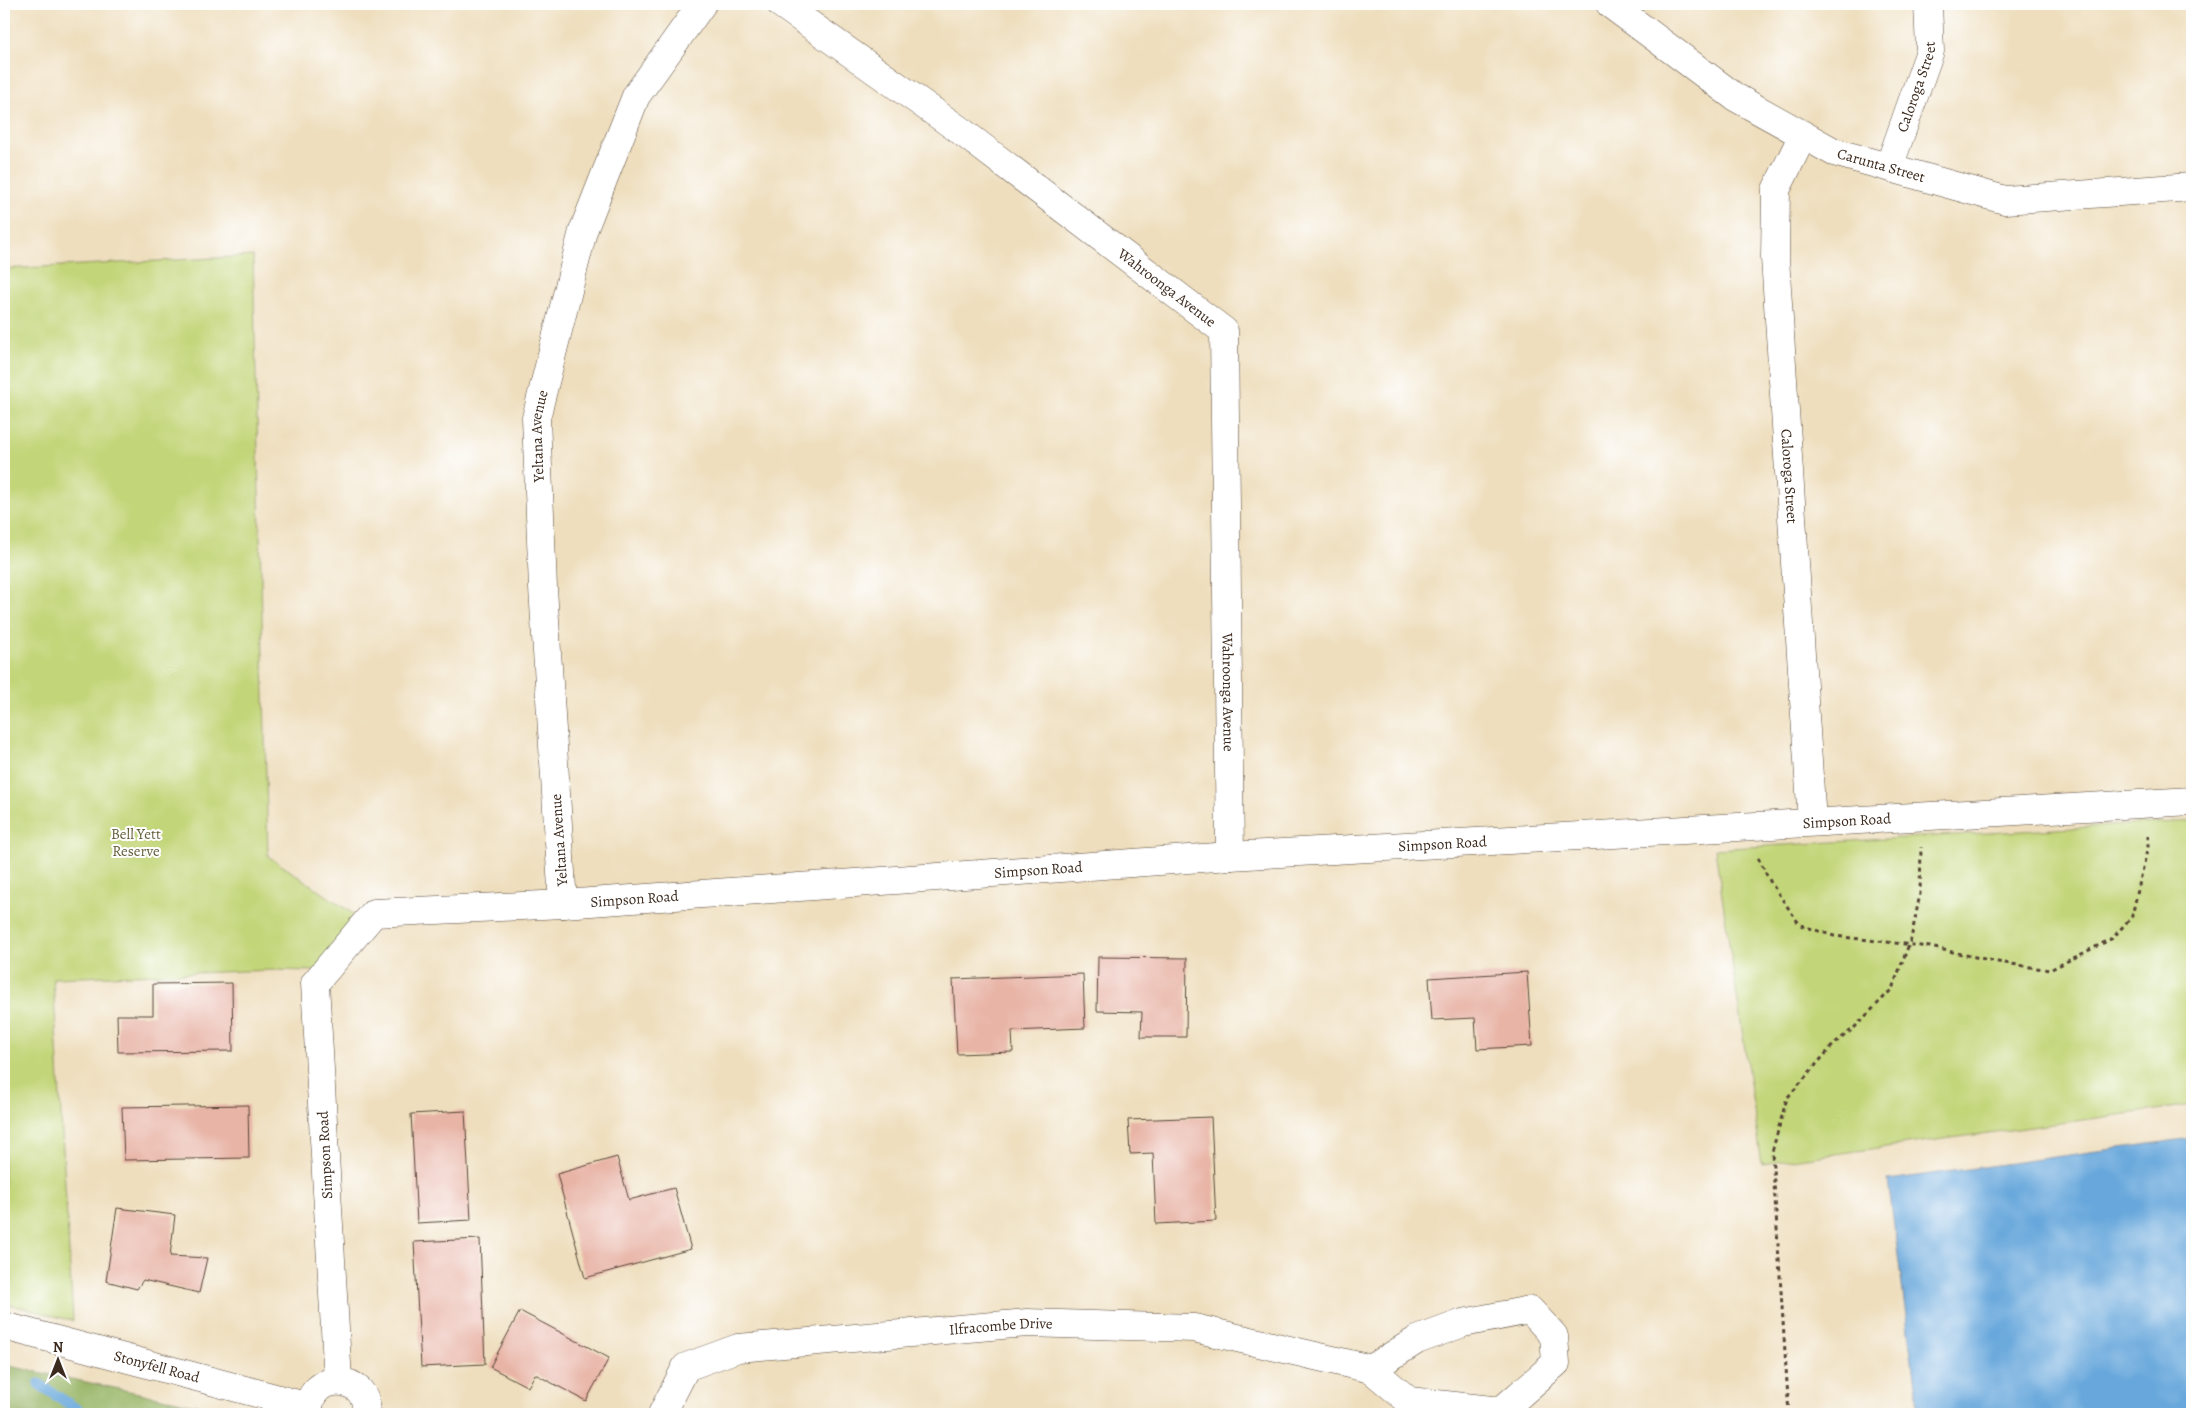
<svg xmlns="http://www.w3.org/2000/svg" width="2196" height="1418" viewBox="0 0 2196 1418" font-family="Alegreya,serif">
<rect width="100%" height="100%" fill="#fff"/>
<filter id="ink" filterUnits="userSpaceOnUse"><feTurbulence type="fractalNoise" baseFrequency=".02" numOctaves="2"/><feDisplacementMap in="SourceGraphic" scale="10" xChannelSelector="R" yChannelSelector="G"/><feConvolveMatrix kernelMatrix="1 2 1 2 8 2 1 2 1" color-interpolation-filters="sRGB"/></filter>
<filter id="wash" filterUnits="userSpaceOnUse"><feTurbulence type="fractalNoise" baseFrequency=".0096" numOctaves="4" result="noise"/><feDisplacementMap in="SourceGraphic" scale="20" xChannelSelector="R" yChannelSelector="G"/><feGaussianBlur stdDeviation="1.12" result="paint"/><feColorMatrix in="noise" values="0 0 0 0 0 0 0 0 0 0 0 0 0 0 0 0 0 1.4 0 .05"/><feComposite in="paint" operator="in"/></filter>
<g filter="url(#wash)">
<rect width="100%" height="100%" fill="#eedebd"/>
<g fill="#c2d578" stroke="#7e804b">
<polygon points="253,256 268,856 358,917 316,971 274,970 53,978 73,1321 4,1303 4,269"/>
<polygon points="2192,821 2192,1105 1762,1164 1715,849"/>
</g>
<polygon fill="#99b668" stroke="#6a7043" points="4,1365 239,1414 4,1414"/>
<polygon fill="#68a7db" stroke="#52687c" points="2192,1138 2192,1414 1919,1414 1888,1180"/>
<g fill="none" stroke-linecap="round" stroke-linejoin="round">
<polyline stroke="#68a7db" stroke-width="11" points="39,1384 84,1414"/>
</g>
<g id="blocks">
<g fill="#e8b4a6">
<polygon points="1098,957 1187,958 1186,1037 1141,1037 1142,1012 1097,1011"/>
<polygon points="1527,972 1532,1046 1477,1049 1475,1018 1432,1020 1429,978"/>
<polygon points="1083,974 1085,1028 1012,1031 1013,1052 957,1054 953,979"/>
<polygon points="232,983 233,1051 118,1052 117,1015 153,1015 153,984"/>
<polygon points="248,1105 249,1158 124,1160 122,1107"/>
<polygon points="465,1111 471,1220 417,1223 411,1114"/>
<polygon points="1211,1117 1216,1221 1156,1224 1153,1153 1130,1154 1128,1120"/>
<polygon points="617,1157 629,1200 674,1188 691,1249 585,1278 557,1174"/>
<polygon points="117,1208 175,1215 170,1256 207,1258 199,1293 143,1280 137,1289 106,1281"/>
<polygon points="480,1239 485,1364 421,1367 414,1242"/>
<polygon points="520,1311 609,1358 586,1401 535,1374 528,1387 490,1367"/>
</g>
</g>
</g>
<g filter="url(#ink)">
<use href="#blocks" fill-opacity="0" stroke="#564536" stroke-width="1"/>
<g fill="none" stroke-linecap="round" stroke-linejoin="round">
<defs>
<g id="minor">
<path id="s1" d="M781,4L961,131L1224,331L1230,856"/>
<path id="s2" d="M1610,4L1735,97L1834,152L2005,200L2192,187"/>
<path id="s3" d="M1803,135L1776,190L1775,258L1812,822"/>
<path id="s4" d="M1889,167L1930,51L1928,4"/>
<path id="s5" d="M563,904L543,588L536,418L583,231L636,96L702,4"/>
<path id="s6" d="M4,1326L309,1407"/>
<path id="s7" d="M338,1381L315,983L374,913L563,904L1230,856L2192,801"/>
<path d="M309,1414C306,1369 372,1373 366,1414"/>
<path id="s8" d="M662,1414L686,1367L738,1348L1027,1323L1194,1328L1371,1369L1409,1401L1501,1411L1556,1363L1554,1336L1530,1310L1463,1323L1417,1340L1371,1369"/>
</g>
</defs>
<use href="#minor" stroke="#564536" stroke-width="29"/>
<g stroke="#564536" stroke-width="3" stroke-dasharray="4 4" stroke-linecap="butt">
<polyline points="1758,858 1771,883 1800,925 1834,936 1930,947 1998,962 2050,970 2113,938 2132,916 2148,846 2148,836"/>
<polyline points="1789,1414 1772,1152 1787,1098 1835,1043 1853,1029 1892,989 1911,939 1920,894 1921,847"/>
</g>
<use href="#minor" stroke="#fff" stroke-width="28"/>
</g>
</g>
<g text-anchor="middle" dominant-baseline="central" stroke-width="4" stroke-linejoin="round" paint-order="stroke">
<g font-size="15" fill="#3b2a1e" stroke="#fff">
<text stroke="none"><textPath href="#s4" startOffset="85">Caloroga Street</textPath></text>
<text stroke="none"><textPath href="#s2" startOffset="318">Carunta Street</textPath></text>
<text stroke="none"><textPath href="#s1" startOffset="479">Wahroonga Avenue</textPath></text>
<text stroke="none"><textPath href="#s5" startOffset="469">Yeltana Avenue</textPath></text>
<text stroke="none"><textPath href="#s3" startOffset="348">Caloroga Street</textPath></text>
<text stroke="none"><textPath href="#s1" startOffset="912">Wahroonga Avenue</textPath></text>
<text stroke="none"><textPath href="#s7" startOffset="1966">Simpson Road</textPath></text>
<text transform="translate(559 840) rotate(-94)">Yeltana Avenue</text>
<text stroke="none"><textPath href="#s7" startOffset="1561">Simpson Road</textPath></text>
<text stroke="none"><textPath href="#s7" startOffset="1156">Simpson Road</textPath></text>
<text stroke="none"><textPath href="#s7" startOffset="751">Simpson Road</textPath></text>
<text transform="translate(325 1155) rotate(-93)">Simpson Road</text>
<text stroke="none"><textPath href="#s8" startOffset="372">Ilfracombe Drive</textPath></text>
<text stroke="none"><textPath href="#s6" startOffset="158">Stonyfell Road</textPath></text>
</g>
<g font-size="15" fill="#645d39" stroke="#fff">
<text x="136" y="834">Bell Yett<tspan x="136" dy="17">Reserve</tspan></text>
</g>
</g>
<rect width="2196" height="1418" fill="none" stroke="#fff" stroke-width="20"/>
<g transform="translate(58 1360)" stroke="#ffffff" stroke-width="4" paint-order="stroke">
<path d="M0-4L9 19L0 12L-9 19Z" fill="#3b2a1e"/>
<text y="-8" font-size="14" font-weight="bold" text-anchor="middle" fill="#3b2a1e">N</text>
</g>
</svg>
